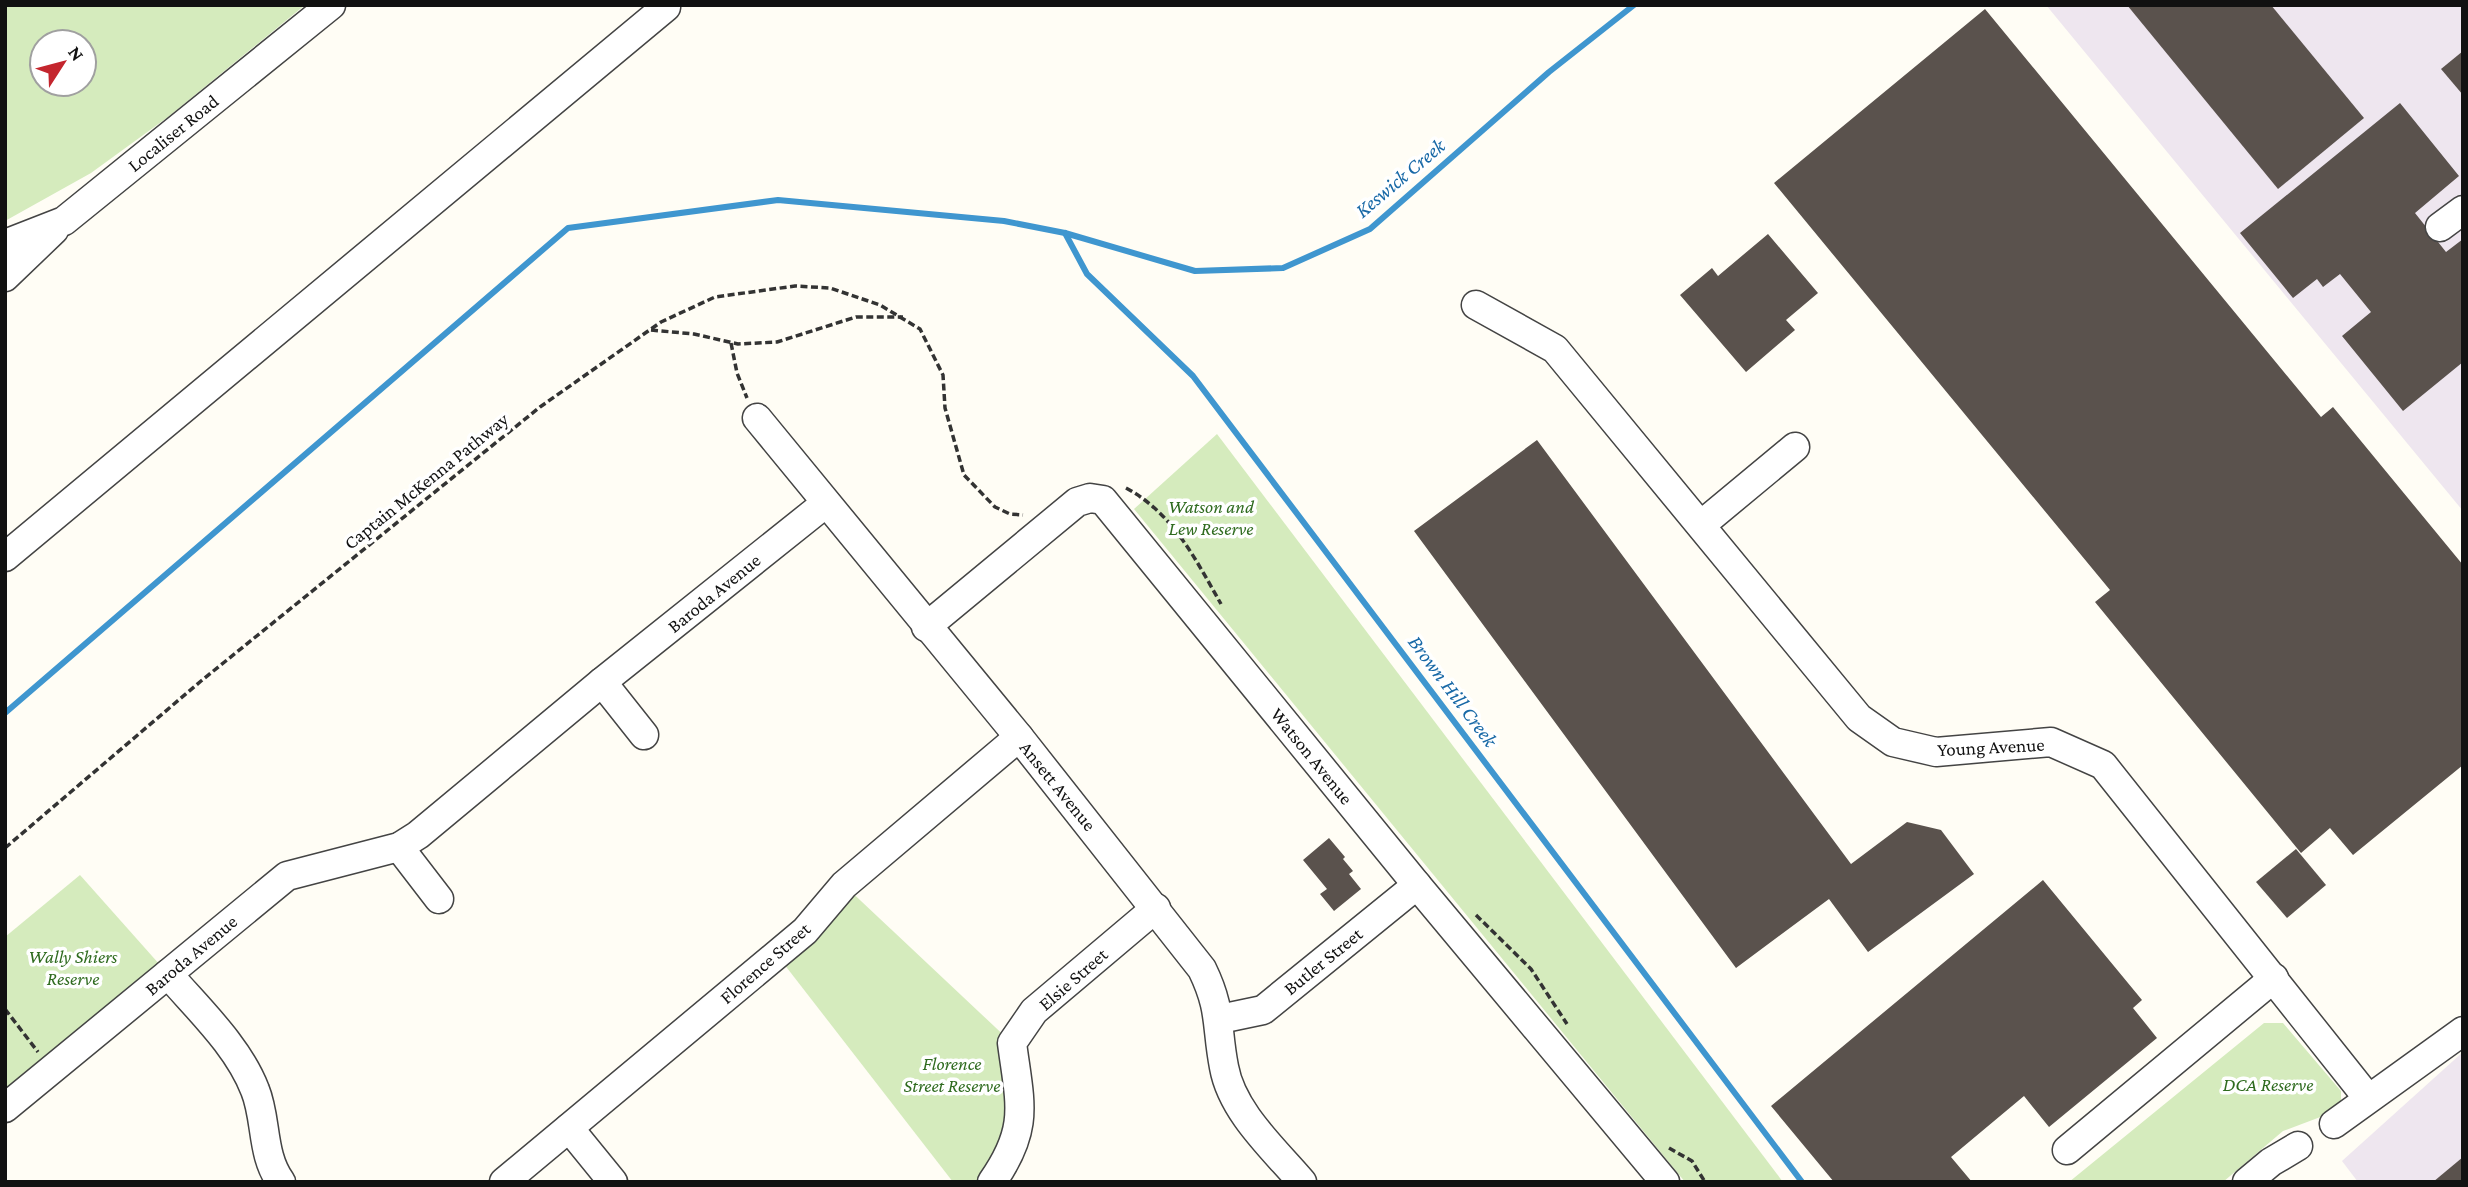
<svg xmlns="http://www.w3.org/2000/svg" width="2468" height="1187" viewBox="0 0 2468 1187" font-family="'Crimson Pro',serif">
<rect width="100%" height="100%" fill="#fffdf5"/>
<g fill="#eee6ef">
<polygon points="2046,5 2463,5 2463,511"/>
<polygon points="2463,1052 2463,1182 2358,1182 2342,1161"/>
</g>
<g fill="#d5ebbd" fill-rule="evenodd">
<path d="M5,5H305L168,117L91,173L5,221ZM42,42H84V84H42Z"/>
<polygon points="1217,434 1783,1182 1685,1182 1134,509"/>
<polygon points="80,875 168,974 5,1108 5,937"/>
<polygon points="844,885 1012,1043 1017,1080 992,1182 953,1182 777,955"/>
<polygon points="2264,1023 2283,1023 2341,1091 2341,1101 2323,1116 2283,1131 2223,1182 2069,1182"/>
</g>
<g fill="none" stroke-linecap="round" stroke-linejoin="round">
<g stroke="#3f96cf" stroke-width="6">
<polyline points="1065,233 1087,274 1193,376 1802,1182"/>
<polyline points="5,713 568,228 778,200 1004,221 1065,233 1195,271 1283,268 1370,229 1549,72 1634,5"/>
</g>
</g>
<g fill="#5a524d">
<polygon points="2127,5 2271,5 2364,118 2278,189"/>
<polygon points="1985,9 2321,417 2333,407 2463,565 2463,765 2353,855 2330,828 2301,853 2095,602 2110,590 1774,183"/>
<polygon points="2463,51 2463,95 2441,69"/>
<polygon points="2400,103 2459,176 2415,213 2446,252 2463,239 2463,362 2403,411 2342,336 2371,312 2340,274 2323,287 2317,279 2293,298 2240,233"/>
<polygon points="1768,234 1818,293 1786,320 1795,330 1746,372 1680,295 1712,268 1718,276"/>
<polygon points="1537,440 1851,864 1907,822 1941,830 1974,874 1868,952 1829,899 1736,968 1414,531"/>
<polygon points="1329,838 1345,857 1343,859 1353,871 1349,874 1361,889 1334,911 1320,894 1327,889 1303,860"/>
<polygon points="2296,849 2326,885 2287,918 2256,882"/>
<polygon points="2043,880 2142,1000 2133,1008 2157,1038 2049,1127 2024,1096 1951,1157 1972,1182 1834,1182 1771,1106"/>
<polygon points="2463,1157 2463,1182 2433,1182"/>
</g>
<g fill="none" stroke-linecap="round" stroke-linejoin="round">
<defs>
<g id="minor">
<polyline points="2440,227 2463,210"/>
<polyline points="5,244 64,221 331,5"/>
<polyline points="5,277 54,230"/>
<polyline points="1476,305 1555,349 1859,718 1893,742 1936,752 2051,742 2103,765 2367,1097"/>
<path d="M757,418L1019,737L1202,969C1222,1010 1216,1026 1224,1067C1232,1112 1274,1149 1302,1182"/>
<polyline points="1701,525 1795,447"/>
<polyline points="5,557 666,7"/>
<polyline points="926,627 1077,502 1090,498 1103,500 1417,885 1665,1182"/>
<polyline points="602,682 644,735"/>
<polyline points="399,847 439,899"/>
<path d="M168,974C199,1010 238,1046 255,1090C267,1119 261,1155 281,1182"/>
<polyline points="1220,1019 1263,1010 1417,885"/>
<polyline points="5,1108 287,876 399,847 418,835 602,682 826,503"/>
<polyline points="2334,1124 2463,1031"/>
<polyline points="569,1128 613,1182"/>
<polyline points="2067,1150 2274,978"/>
<polyline points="504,1182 805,931 844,885 1019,737"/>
<path d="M992,1182C1030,1128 1020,1104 1012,1043L1034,1011L1156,908"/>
<polyline points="2247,1182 2271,1162 2298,1146"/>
</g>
</defs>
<use href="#minor" stroke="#444" stroke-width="31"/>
<g stroke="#333" stroke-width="3.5" stroke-dasharray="7 3.5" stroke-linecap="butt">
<polyline points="651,330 694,334 738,344 758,343 777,342 856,317 903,317"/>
<polyline points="731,343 737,373 747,398"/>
<path d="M1126,488C1173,513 1196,560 1221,604"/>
<polyline points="5,848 201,681 540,407 661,322 715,297 795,286 830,288 880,305 920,329 943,375 945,408 964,475 995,507 1010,514 1023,515"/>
<polyline points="1476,915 1531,969 1567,1024"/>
<polyline points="5,1009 38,1052"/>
<polyline points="1669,1148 1692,1161 1705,1182"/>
</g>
<use href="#minor" stroke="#fff" stroke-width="28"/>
</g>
<g text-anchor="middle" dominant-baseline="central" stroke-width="7" stroke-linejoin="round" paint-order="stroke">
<g font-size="19" fill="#111" stroke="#fff">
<text transform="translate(173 133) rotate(-39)">Localiser Road</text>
<text transform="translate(426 481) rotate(-39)">Captain McKenna Pathway</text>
<text transform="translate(714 593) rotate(-39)">Baroda Avenue</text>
<text transform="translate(1991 747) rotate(-3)">Young Avenue</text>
<text transform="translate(1312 756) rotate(51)">Watson Avenue</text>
<text transform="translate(1058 786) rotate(51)">Ansett Avenue</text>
<text transform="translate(191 955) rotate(-40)">Baroda Avenue</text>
<text transform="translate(1323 961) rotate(-39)">Butler Street</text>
<text transform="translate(765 963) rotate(-41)">Florence Street</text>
<text transform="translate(1073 979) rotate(-41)">Elsie Street</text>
</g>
<g font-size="19" font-style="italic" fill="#2f6b1f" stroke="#fff">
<text x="1211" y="506">Watson and<tspan x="1211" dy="22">Lew Reserve</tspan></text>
<text x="73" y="956">Wally Shiers<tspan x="73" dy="22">Reserve</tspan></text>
<text x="952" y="1063">Florence<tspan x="952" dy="22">Street Reserve</tspan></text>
<text x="2268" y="1084">DCA Reserve</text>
</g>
<g font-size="21" font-style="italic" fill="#1768a6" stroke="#fff">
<text transform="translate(1400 178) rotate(-40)">Keswick Creek</text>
<text transform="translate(1453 691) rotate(53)">Brown Hill Creek</text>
</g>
</g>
<rect width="2468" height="1187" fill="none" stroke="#111111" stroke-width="14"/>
<g transform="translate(63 63) rotate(54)"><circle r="33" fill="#ffffff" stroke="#a0a0a0" stroke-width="2"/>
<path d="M0-5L12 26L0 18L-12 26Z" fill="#c4262e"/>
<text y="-10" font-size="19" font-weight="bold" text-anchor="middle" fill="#111111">N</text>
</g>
</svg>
